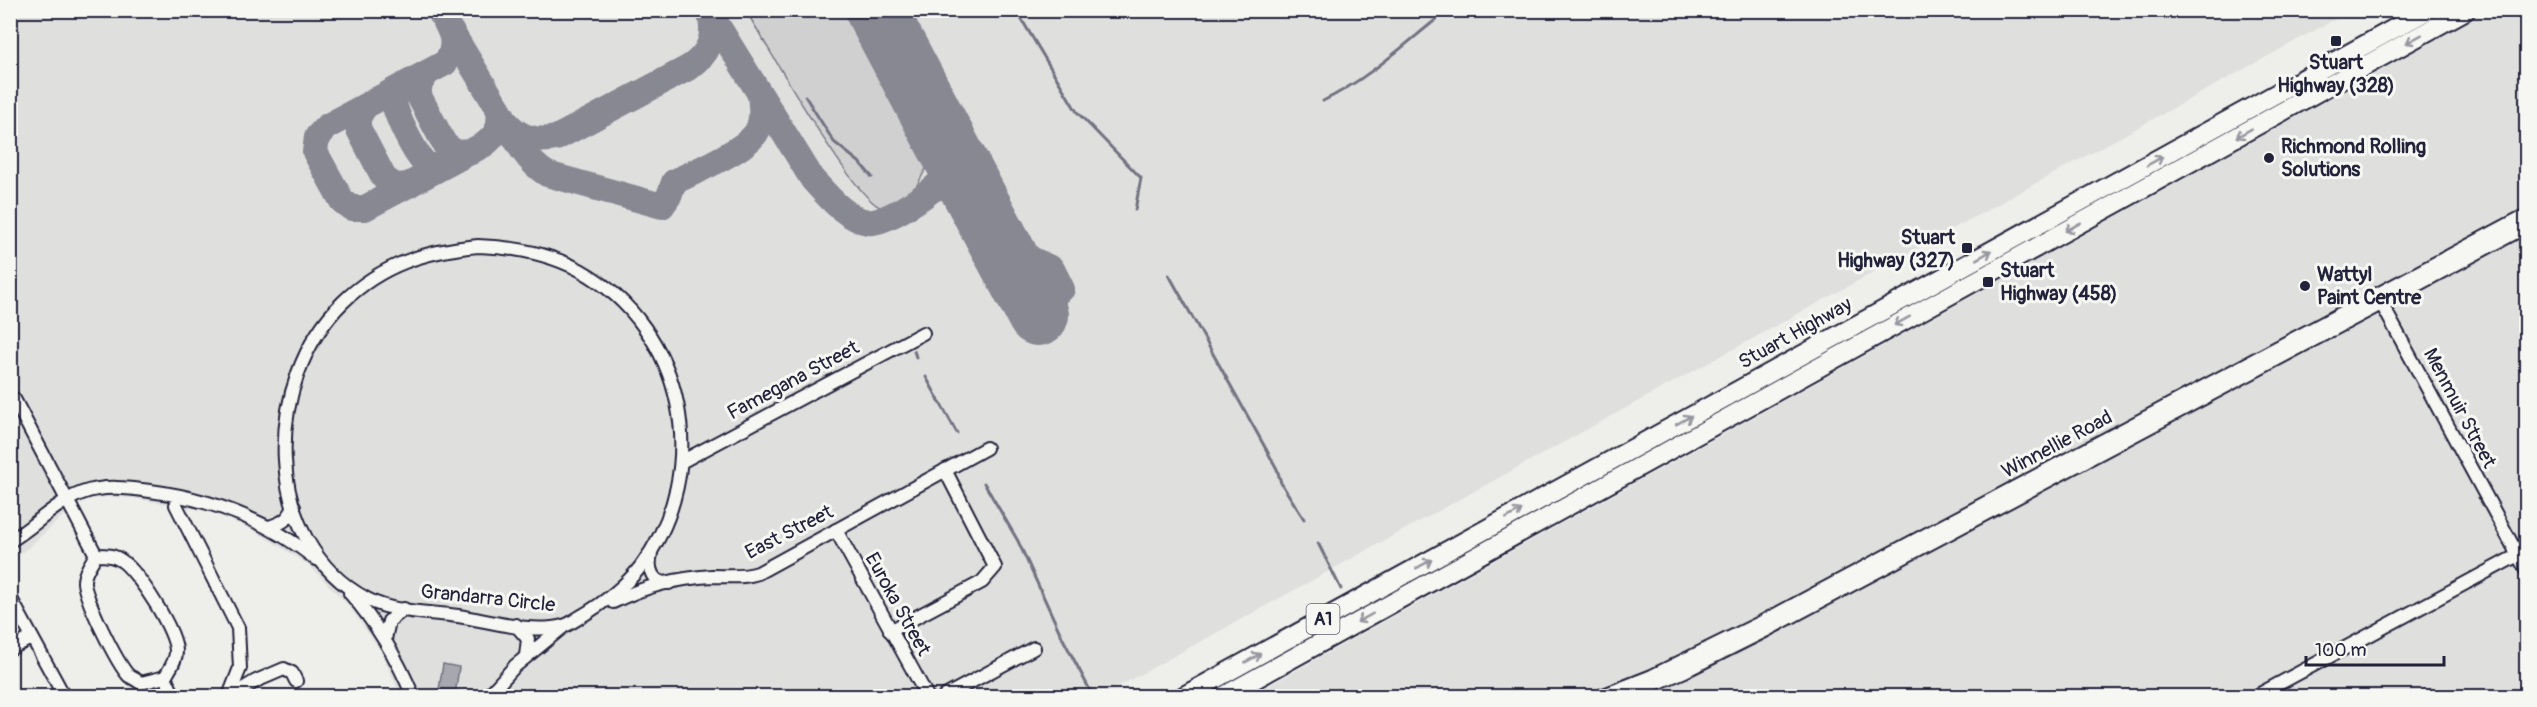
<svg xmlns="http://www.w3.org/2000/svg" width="2537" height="707" viewBox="0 0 2537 707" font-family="Pangolin,sans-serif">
<rect width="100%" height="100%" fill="#eeeeeb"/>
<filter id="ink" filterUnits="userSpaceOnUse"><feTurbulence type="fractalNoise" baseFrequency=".0167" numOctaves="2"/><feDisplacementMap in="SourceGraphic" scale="12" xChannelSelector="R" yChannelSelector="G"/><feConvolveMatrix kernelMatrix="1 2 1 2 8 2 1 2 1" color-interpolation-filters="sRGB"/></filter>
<g filter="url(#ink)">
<g fill="#dfdfde">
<polygon points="11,11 2350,11 1101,696 401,696 380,650 350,607 309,565 255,531 211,512 132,498 106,497 86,500 62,517 29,547 11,561"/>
<polygon points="2487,11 2526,11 2526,696 1250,696"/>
</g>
<path fill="#d0d0d1" stroke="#797986" stroke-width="1.5" d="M746,11H847L929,163L916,187L883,208C856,205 765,41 746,11Z"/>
<polygon fill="#a7a7af" stroke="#727281" stroke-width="1.5" points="443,664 459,667 455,696 438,696"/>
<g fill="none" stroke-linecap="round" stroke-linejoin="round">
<g stroke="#727281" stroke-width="3">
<polyline points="1016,10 1077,112 1141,178 1135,210"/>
<polyline points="805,96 834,142 859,162 872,177"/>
<path d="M1323,101C1370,78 1408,41 1448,10"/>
<polyline points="1169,275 1256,431 1277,469 1281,483 1304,519"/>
<polyline points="914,351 916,357"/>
<polyline points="926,377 957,433"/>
<polyline points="984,483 1018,541 1062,637 1093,696"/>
<polyline points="1318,543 1341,589"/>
</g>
<g stroke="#888893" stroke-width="26">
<path d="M439,10C450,29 460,44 445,63L326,127L317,137L315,152L342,201L351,208H365L485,144C497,135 501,125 499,110L451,31"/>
<path d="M708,10L813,180C827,195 846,219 868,222C884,225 937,190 945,176C951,165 949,155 947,144"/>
<polyline points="427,73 419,85 419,96 445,145 457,153 471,152"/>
<path d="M404,85L394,99C393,111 416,157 426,164C432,167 439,167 445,165"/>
<polyline points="365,106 358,118 358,128 384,178 395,186 409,185"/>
<path d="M497,106C511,129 523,160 547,174L662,206L669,196L674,182C694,172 744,151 756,133C763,122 762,109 760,96"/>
<path d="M508,124C522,139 537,142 556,138L688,68C709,55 716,37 710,14"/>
<path d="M933,189C952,181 966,186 978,203"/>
<polyline points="1000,244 1052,269 1062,289 1032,304"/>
</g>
<polyline stroke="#888893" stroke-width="62" points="876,10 1038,315"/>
<defs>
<g id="minor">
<path d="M478,246C514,247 548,253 580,270C686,329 713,470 641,566C624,588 604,603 580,617C575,620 569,625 563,626C531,634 491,621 458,616C429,612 393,613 367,599C260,542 263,380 343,302C382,264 426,251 478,246Z"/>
<polyline points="2379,299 2526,570"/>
<polyline points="14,399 96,555"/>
<polyline points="681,462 923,333"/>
<polyline points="176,505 238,628 240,668 229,696"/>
<path d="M269,527C282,523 288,520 294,507"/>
<polyline points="836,530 927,696"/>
<path d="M10,541C35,526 55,503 82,493C104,485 128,488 150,491C213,499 267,520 316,559"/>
<path d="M651,554C647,568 652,584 669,583"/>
<path d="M96,555C106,555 114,555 122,561C138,572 177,632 176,652C176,661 169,670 165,677L141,683C138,681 133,678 129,676C118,665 82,594 84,580C85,571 91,563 96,555Z"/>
<path d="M350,593C377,624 397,658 413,696"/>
<polyline points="10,597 64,696"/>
<path d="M613,602C643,587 679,578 712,576C727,576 744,578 758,573L986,448"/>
<polyline points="516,625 528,639 526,656"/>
<polyline points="890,631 982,582 995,567 945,470"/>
<polyline points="385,639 389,621 404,609"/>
<polyline points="10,649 31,638"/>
<polyline points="165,677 174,696"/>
<polyline points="231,696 256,681 284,669 292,673 296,681"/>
<polyline points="488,696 515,666 564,626"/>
<polyline points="945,696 1034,648"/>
<polyline points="1601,696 1652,676 1760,623 2526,215"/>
<polyline points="1627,696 1685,671 1765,631 2526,227"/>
<polyline points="2256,696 2518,555"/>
</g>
<g id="highway">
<polyline points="1184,696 2428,10"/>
<polyline points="1224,696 2466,10"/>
</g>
</defs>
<use href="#minor" stroke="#22223b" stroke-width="16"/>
<use href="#highway" stroke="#22223b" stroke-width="22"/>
<use href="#minor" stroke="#f6f6f2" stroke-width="12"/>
<use href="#highway" stroke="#f6f6f2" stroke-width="18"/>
</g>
<defs><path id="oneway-shaft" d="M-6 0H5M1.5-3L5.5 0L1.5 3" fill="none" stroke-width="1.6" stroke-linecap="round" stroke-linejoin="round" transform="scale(1.5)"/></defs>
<g stroke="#9797a0">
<use href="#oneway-shaft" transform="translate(2414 39) rotate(151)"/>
<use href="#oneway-shaft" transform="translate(2244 133) rotate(151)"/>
<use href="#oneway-shaft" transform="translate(2155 161) rotate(-29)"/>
<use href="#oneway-shaft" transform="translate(2073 227) rotate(151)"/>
<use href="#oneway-shaft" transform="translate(1984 255) rotate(-29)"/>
<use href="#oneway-shaft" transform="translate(1902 321) rotate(151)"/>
<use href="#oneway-shaft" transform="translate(1684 420) rotate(-29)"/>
<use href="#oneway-shaft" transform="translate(1514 514) rotate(-29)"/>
<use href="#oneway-shaft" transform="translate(1424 564) rotate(-29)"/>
<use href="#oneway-shaft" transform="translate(1365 618) rotate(151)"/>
<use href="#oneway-shaft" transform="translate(1253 658) rotate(-29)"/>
</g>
</g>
<g fill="#22223b" stroke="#f6f6f2" stroke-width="2">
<rect x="2330" y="35" width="12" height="12" rx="3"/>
<circle cx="2269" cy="158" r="6"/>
<rect x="1961" y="242" width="12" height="12" rx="3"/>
<rect x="1982" y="276" width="12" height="12" rx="3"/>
<circle cx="2305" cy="286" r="6"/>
</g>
<g text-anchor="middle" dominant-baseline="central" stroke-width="6" stroke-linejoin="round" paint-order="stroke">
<rect fill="#f6f6f2" stroke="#626272" stroke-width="1.5" x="1306.5" y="604" width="33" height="30" rx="4.5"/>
<g font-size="18" font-weight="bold" fill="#22223b">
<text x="1323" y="619">A1</text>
</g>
<g font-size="20" font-weight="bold" fill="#22223b" stroke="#f6f6f2" text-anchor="start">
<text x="2336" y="62" text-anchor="middle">Stuart<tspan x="2336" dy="23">Highway (328)</tspan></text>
<text x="2281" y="146">Richmond Rolling<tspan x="2281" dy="23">Solutions</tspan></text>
<text x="1955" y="237" text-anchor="end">Stuart<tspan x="1955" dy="23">Highway (327)</tspan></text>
<text x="2000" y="270">Stuart<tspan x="2000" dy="23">Highway (458)</tspan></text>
<text x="2317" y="274">Wattyl<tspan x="2317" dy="23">Paint Centre</tspan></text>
</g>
<g font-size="20" fill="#22223b" stroke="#f6f6f2">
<text transform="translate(1795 333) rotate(-29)">Stuart Highway</text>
<text transform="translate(793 380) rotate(-28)">Famegana Street</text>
<text transform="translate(2460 408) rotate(62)">Menmuir Street</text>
<text transform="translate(2057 444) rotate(-28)">Winnellie Road</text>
<text transform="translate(789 532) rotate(-27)">East Street</text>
<text transform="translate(488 598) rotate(6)">Grandarra Circle</text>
<text transform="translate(898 604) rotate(61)">Euroka Street</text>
</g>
</g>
<rect width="2537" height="707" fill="none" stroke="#f6f6f2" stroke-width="36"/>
<rect x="18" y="18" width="2501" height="671" fill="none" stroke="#22223b" stroke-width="2" filter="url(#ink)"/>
<path d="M2306 656v9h138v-9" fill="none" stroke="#22223b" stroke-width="3"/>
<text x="2315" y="656" font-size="18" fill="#22223b" stroke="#f6f6f2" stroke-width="4.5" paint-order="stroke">100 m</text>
</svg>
